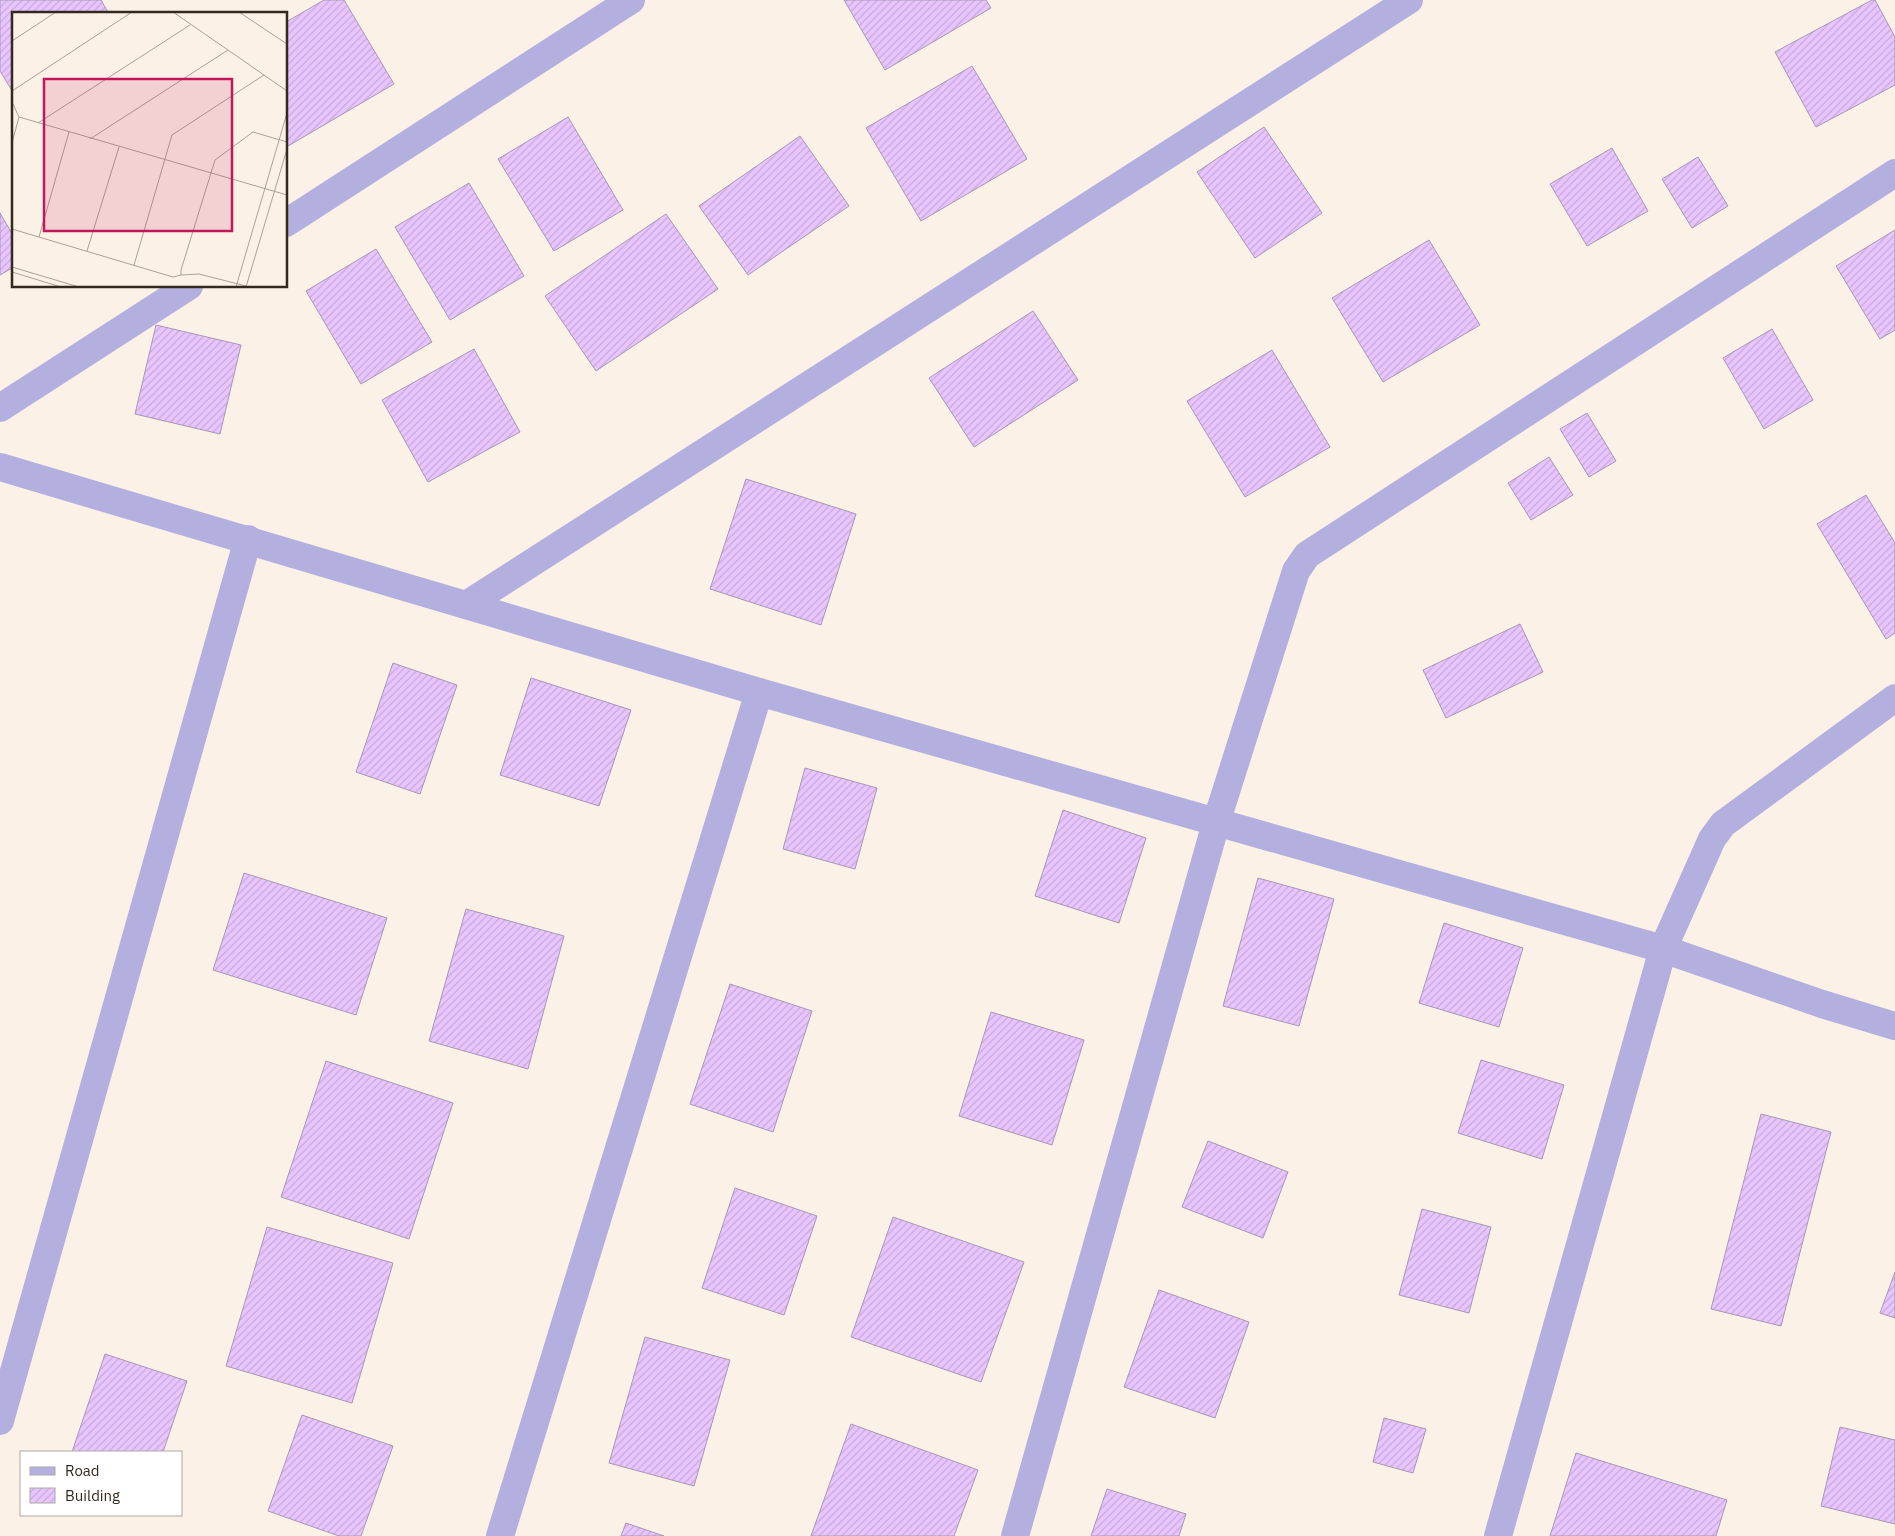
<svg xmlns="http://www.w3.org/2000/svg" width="1895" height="1536" viewBox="0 0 1895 1536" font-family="'IBM Plex Sans',sans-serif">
<defs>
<pattern id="building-hatch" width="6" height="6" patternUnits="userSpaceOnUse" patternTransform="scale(1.25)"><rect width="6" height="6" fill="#e8c5ff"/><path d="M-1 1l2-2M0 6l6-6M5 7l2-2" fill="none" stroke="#c7a9da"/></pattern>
</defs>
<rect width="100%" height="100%" fill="#fcf1e7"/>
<g fill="url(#building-hatch)" stroke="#a897b3">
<polygon points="0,0 101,0 109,14 14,14 14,94 0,71"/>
<polygon points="324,0 344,0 394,84 288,146 286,143 286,22"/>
<polygon points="844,0 986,0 991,8 885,70"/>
<polygon points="1872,0 1875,0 1895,37 1895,85 1816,127 1775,52"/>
<polygon points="972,66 1027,159 921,221 866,128"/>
<polygon points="568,117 623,210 554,251 498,159"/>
<polygon points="1264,127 1322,213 1255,258 1197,172"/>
<polygon points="800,136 849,206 748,275 699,206"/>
<polygon points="1612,148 1648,211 1587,246 1550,184"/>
<polygon points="1698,157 1728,206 1692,228 1662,179"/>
<polygon points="469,183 524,276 450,320 395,227"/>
<polygon points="0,213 14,237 14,267 0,275"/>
<polygon points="666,214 718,289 596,371 545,296"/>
<polygon points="1895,230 1895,330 1880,339 1836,266"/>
<polygon points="1429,240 1480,325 1383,382 1332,298"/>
<polygon points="376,249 432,342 361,384 306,291"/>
<polygon points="1033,311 1078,380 974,447 929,378"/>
<polygon points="156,325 241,345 220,434 135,414"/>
<polygon points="1772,329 1813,400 1764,429 1723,358"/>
<polygon points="474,349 520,432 428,482 382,400"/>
<polygon points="1272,350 1330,447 1245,497 1187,401"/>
<polygon points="1587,413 1616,461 1589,477 1560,429"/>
<polygon points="1549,457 1573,495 1531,520 1508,483"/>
<polygon points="746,479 856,514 821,625 710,589"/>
<polygon points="1866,495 1895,543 1895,633 1886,639 1817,524"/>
<polygon points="1520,624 1543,672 1446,718 1423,670"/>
<polygon points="393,663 457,685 420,794 356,772"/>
<polygon points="531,678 631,710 599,806 500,775"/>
<polygon points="805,768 877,788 855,869 783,849"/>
<polygon points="1063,810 1146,838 1119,923 1035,896"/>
<polygon points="244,873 387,918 356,1015 213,970"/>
<polygon points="1258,878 1334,899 1299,1026 1223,1006"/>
<polygon points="466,909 564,936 528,1069 429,1041"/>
<polygon points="1444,923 1523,948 1499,1027 1419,1003"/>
<polygon points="730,984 812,1011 773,1132 690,1104"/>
<polygon points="991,1012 1084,1040 1052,1145 959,1116"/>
<polygon points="1481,1060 1564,1085 1542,1159 1458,1133"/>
<polygon points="326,1061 453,1103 409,1239 281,1197"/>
<polygon points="1761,1114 1831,1132 1781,1326 1711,1309"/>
<polygon points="1208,1141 1288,1172 1263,1238 1182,1207"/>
<polygon points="735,1188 817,1216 784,1315 702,1288"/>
<polygon points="1422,1209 1491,1227 1469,1313 1399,1295"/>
<polygon points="893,1217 1024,1262 981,1382 851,1337"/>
<polygon points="267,1227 393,1263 352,1403 226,1366"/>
<polygon points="1895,1272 1895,1318 1880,1313"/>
<polygon points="1159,1290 1249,1322 1215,1418 1124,1387"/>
<polygon points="645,1337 730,1360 694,1486 609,1463"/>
<polygon points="105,1354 187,1381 163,1452 72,1452"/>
<polygon points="302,1415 393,1446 361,1536 339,1536 268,1511"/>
<polygon points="1384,1418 1426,1429 1413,1473 1373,1462"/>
<polygon points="851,1424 978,1470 954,1536 811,1536"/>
<polygon points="1840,1427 1895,1440 1895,1524 1821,1506"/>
<polygon points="1576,1453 1727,1500 1716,1536 1550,1536"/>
<polygon points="1107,1489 1186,1514 1179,1536 1091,1536"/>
<polygon points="626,1523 664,1536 621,1536"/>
</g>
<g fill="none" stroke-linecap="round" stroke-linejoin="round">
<g stroke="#b3b0df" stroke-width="28">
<polyline points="286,223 631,0"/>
<polyline points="0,408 189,286"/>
<polyline points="0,467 759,692 1663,949 1822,1004 1895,1026"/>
<polyline points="466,605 1409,0"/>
<polyline points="0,1421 248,539"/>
<polyline points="500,1536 759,692"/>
<polyline points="1015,1536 1216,823 1296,571 1307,555 1895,173"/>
<polyline points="1498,1536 1663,949 1712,839 1723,824 1895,698"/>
</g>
</g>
<g transform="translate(12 12)">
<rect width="275" height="275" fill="#fcf1e7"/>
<path fill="none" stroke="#aca197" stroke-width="1" d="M161,0L216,38M227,0L275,32M0,29L44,0M0,79L120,0M0,90L7,105M26,111L178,13M78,127L216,38L275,79M0,131L7,105L275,183M0,217L161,265L169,263M27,225L57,120M75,239L107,135M122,253L160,123L252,63M0,255L67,275M0,260L49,275M234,274L187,262L169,263V258L203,148L241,120L275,130M224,275L275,101M234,275L275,137"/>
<path fill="#c2185b" fill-opacity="0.15" stroke="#c2185b" stroke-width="2.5" d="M32,67H220V219H32Z"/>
<rect width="275" height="275" fill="none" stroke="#33291f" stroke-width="2.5"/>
</g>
<rect x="20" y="1451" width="162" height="65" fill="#ffffff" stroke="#ada9a5"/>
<rect x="30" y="1467" width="25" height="8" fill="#b3b0df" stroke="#ada9a5"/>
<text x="65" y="1476" font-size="15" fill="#33291f">Road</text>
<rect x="30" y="1488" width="25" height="15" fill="url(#building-hatch)" stroke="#ada9a5"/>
<text x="65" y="1501" font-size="15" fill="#33291f">Building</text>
</svg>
